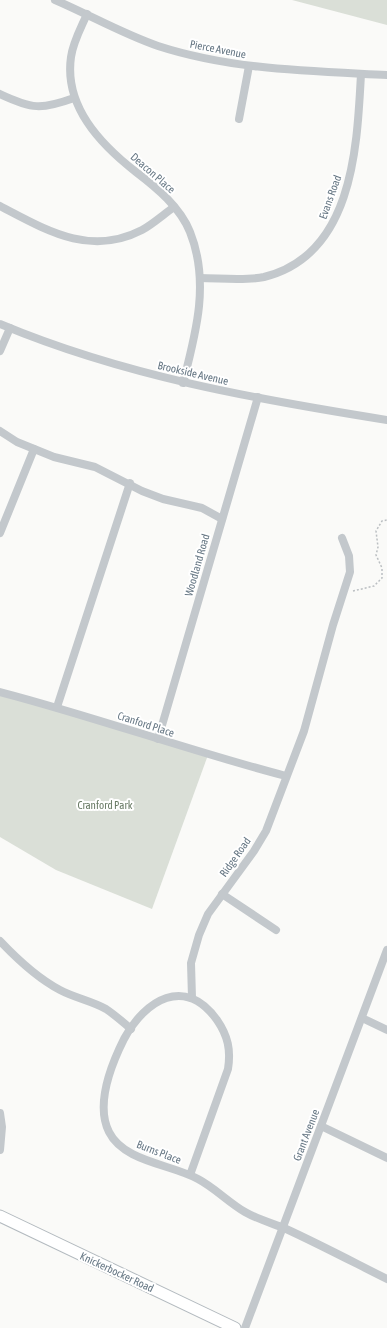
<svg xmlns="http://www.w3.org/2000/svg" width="387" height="1328" viewBox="0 0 387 1328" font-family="'Asap Condensed',sans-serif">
<rect width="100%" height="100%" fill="#fafaf8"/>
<g fill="#dadfd7">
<polygon points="292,0 387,0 387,25"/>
<polygon points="0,692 208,755 152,909 56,870 0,837"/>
</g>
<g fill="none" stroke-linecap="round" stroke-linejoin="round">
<defs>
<polyline id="secondary" points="0,1216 235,1328"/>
</defs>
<use href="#secondary" stroke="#b3babf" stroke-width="13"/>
<polyline stroke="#bbbfc2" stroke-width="1.5" stroke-dasharray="2 2" stroke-linecap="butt" points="353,591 374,586 382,578 382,568 376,555 378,547 376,531 382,521 387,520"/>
<g stroke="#c3c8cc" stroke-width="8">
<path d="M55,0C90,15 123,34 158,46C232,70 310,71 387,75"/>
<path d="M87,14C81,28 73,42 71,57C64,106 100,144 136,172C157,188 180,207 190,232C210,282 196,333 183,383"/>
<path d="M0,94C32,109 41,110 74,98"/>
<polyline points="239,119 249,66"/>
<path d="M0,206C46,230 90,257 142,230C153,224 164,214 174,207"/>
<path d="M200,278C219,278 246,281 264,277C353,255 357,148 361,74"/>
<path d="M0,324C124,376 255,399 387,420"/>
<polyline points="0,351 10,328"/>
<polyline points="0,431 17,442 54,457 95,467 142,491 163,499 202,508 222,519"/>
<polyline points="0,533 34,449"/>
<path d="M0,692C96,717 190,751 286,776"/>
<polyline points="57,707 130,483"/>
<polyline points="158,739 258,397"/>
<polyline points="222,894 276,930"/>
<path d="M0,941C18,960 37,978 60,990C75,998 92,1001 106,1009C115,1015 123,1022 131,1029"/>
<polyline points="192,998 191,963 199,935 208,914 254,851 266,831 304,731 333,625 350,572 349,556 342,538"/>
<polyline points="362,1018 387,1030"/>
<polyline points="0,1113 2,1127 0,1150"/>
<polyline points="321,1126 387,1158"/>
<path d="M190,1175L228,1069C231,1050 228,1036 217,1020C185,975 145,1000 124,1039C111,1065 95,1104 109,1132C124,1162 171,1164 198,1179C215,1188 228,1202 245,1212C257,1219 271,1223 284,1228C319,1244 353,1262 387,1279"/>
<polyline points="245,1328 387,950"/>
</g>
<use href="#secondary" stroke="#fff" stroke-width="11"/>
</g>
<g text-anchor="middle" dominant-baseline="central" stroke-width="4" stroke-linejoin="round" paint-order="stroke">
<g font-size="11" fill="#657683" stroke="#fff">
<text transform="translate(218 49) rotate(11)">Pierce Avenue</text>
<text transform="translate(153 173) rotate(41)">Deacon Place</text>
<text transform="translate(330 197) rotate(-70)">Evans Road</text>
<text transform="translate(193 373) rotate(13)">Brookside Avenue</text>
<text transform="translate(197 565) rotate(-74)">Woodland Road</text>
<text transform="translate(146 724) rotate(18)">Cranford Place</text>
<text transform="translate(235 857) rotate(-55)">Ridge Road</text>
<text transform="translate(306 1135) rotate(-69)">Grant Avenue</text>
<text transform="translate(159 1152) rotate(21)">Burns Place</text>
<text transform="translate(117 1272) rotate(25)">Knickerbocker Road</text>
</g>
<g font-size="11" fill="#687a64" stroke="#fff">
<text x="105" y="805">Cranford Park</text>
</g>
</g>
</svg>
